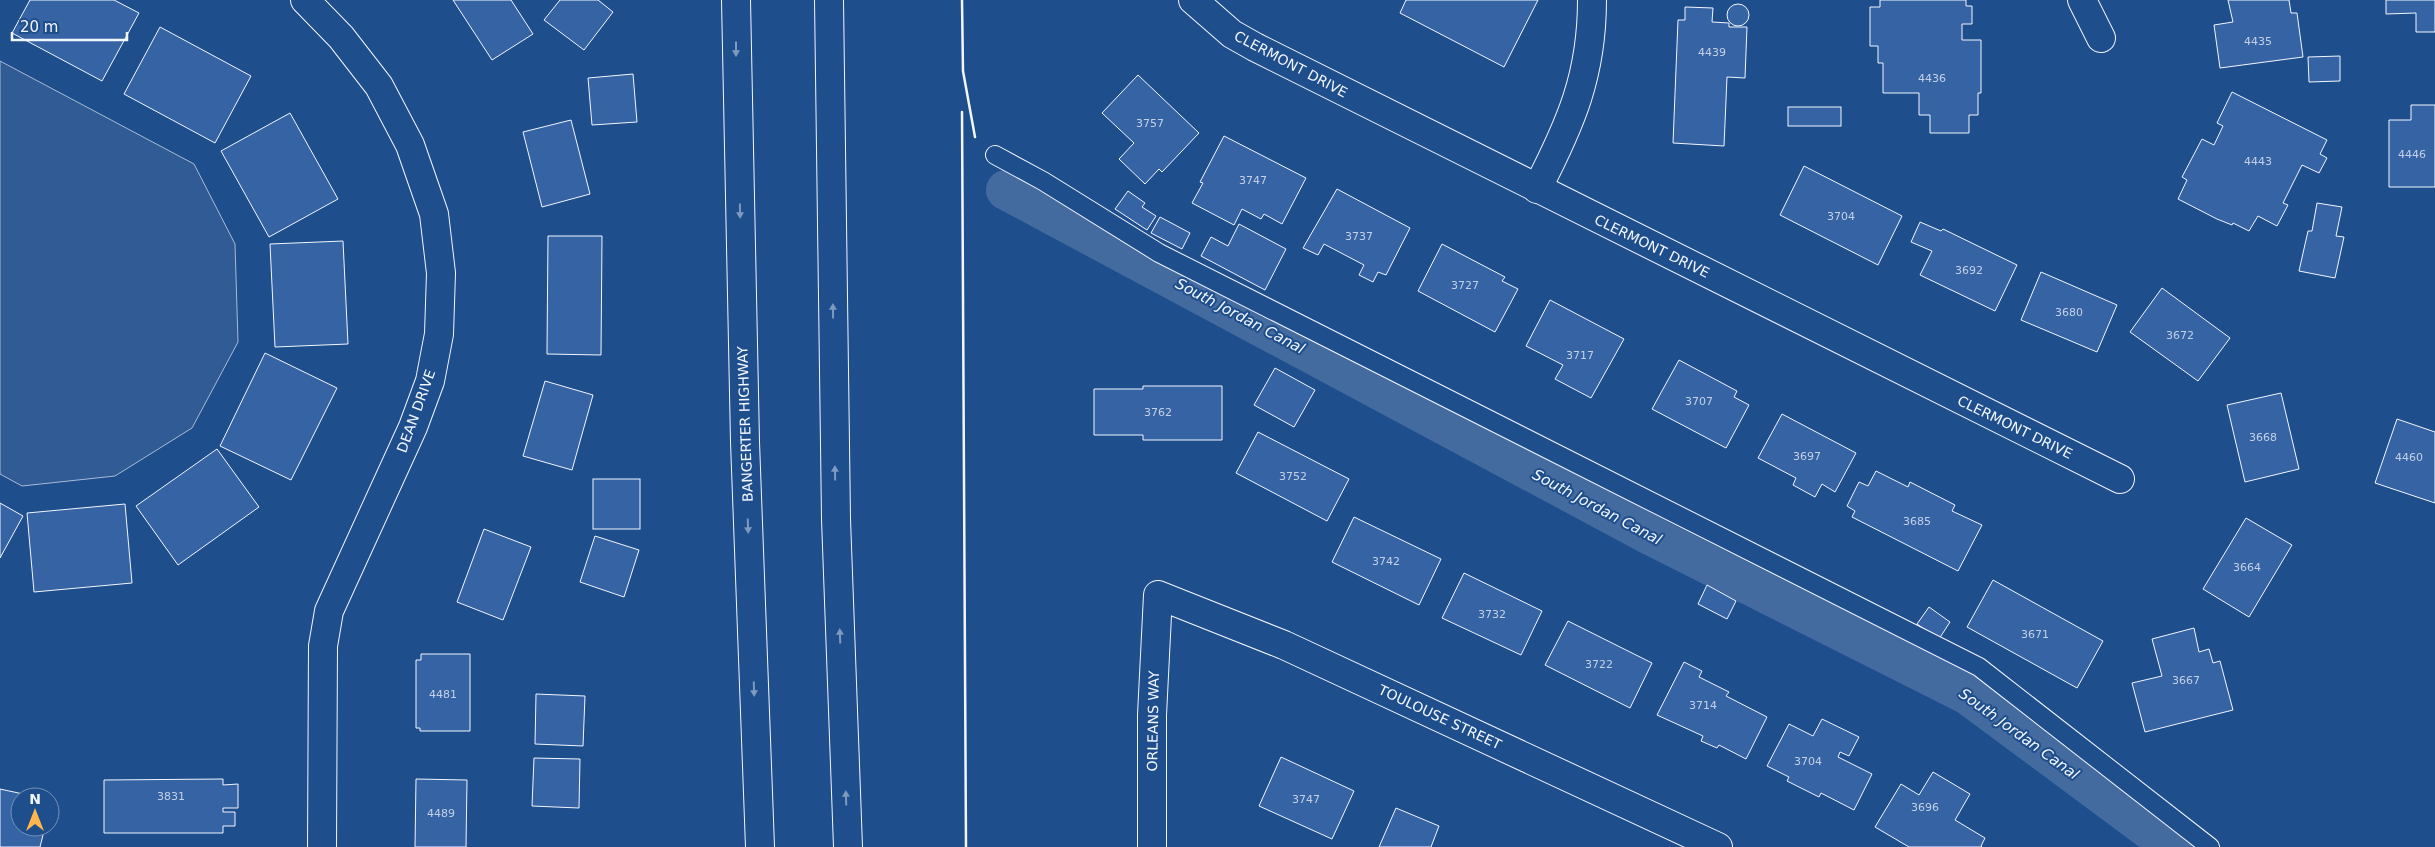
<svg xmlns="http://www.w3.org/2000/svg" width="2435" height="847" viewBox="0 0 2435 847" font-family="'DejaVu Sans',sans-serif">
<rect width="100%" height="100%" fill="#1f4e8c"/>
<polygon fill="#305b95" stroke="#a8bbd7" points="0,61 194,164 235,244 238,342 192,428 115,476 22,486 0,474"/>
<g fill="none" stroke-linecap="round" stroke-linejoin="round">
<polyline stroke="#446ba0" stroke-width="40" points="1006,190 1654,537 1968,695 2173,847"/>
</g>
<g fill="#3563a3" stroke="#f2f6ff">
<polygon points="30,0 114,0 139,13 102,81 12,33"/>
<polygon points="453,0 511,0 533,34 492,60"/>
<polygon points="560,0 598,0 613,12 584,50 544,20"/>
<polygon points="1406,0 1538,0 1504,67 1400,13"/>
<polygon points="1880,0 1966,0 1966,6 1972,6 1972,24 1962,24 1962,40 1981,40 1981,93 1978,93 1978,115 1969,115 1969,133 1930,133 1930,115 1919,115 1919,93 1883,93 1883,63 1878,63 1878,46 1870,46 1870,7 1880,7"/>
<polygon points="2228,0 2289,0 2291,13 2297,13 2303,57 2220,68 2214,25 2233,22"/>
<polygon points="2386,0 2435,0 2435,32 2416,32 2416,13 2386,14"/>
<circle cx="1738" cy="15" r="11"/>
<polygon points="1685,7 1713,8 1712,22 1729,23 1729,27 1747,27 1745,78 1727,77 1724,146 1673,143 1678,20 1685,20"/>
<polygon points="160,27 251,76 215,143 124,94"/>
<polygon points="2340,56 2340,81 2309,82 2308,57"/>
<polygon points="633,74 637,122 592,125 588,78"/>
<polygon points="1138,75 1199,133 1162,172 1159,169 1145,184 1119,159 1134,143 1102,113"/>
<polygon points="2232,92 2327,140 2320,154 2327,158 2319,173 2302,165 2283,203 2288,205 2277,226 2258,216 2249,231 2233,223 2232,225 2217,219 2178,199 2187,180 2182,177 2202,139 2214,145 2223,126 2217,123"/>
<polygon points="2411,105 2435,105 2435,187 2389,187 2389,120 2411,120"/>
<rect x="1788" y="107" width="53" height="19"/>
<polygon points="290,113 338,199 269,237 221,151"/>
<polygon points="571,120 590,194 542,207 523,132"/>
<polygon points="1224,136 1306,178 1282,224 1264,214 1261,219 1242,209 1234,225 1192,203 1203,183 1200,182"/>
<polygon points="1804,166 1902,216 1878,265 1780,215"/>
<polygon points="1337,189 1410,228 1386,275 1378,272 1373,282 1359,275 1364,265 1324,244 1318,255 1303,248"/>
<polygon points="1128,191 1145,203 1142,207 1156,216 1147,230 1115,209"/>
<polygon points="2317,203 2342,207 2336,236 2344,237 2335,278 2299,271 2308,231 2312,231"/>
<polygon points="1160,217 1190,233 1182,249 1151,233"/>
<polygon points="1920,222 1941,231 1943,229 2017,265 1995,311 1920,275 1932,251 1911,242"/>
<polygon points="1239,224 1286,249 1265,290 1201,256 1211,237 1228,246"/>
<polygon points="548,236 602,236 601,355 547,354"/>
<polygon points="343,241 348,344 275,347 270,244"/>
<polygon points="1442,244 1505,277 1502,281 1518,289 1495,332 1418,291"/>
<polygon points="2041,272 2117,305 2097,352 2021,320"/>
<polygon points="2162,288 2230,338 2198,381 2130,332"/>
<polygon points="1550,300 1624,339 1591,398 1555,379 1563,365 1526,346"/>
<polygon points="265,353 337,388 291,480 220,446"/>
<polygon points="1679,360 1737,391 1734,397 1749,405 1726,448 1652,409"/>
<polygon points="1275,368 1315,390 1294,427 1254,405"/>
<polygon points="545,381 593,395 572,470 523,456"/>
<polygon points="1143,386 1222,386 1222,440 1143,440 1143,435 1094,435 1094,389 1143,389"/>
<polygon points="2281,393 2299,469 2245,482 2227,405"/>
<polygon points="1782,414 1856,453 1835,492 1822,484 1815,497 1793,485 1796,478 1758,458"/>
<polygon points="2397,419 2435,432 2435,503 2375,483"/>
<polygon points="1258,432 1349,479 1327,521 1236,473"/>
<polygon points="217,449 259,507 178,565 136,506"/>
<polygon points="1876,471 1908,487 1910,482 1955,505 1952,511 1982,525 1958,571 1852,517 1855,511 1847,506 1859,482 1868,486"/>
<rect x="593" y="479" width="47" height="50"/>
<polygon points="0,503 23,516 0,558"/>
<polygon points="125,504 132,583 34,592 27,513"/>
<polygon points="1354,517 1441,559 1419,605 1332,562"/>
<polygon points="2246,518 2292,545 2249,617 2203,589"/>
<polygon points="484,529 531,547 503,620 457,602"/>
<polygon points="595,536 639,550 624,597 580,582"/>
<polygon points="1464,573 1542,611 1521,655 1442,618"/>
<polygon points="1993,580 2103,641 2077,688 1967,627"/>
<polygon points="1707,585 1736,601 1727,619 1698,604"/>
<polygon points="1929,607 1950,622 1939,639 1917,624"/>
<polygon points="1568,621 1652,663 1630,708 1545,665"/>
<polygon points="2194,628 2199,652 2209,649 2213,663 2220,661 2233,710 2145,732 2132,683 2162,676 2152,639"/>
<polygon points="421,654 470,654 470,731 420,731 420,728 416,728 416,660 421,660"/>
<polygon points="1684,662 1702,671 1699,677 1729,692 1726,696 1767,717 1746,759 1719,745 1717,748 1701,741 1703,736 1657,715"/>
<polygon points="536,694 585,696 583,746 535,744"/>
<polygon points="1822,719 1859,737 1849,756 1840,752 1838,757 1872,774 1854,810 1821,793 1819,797 1787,781 1789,777 1767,766 1789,724 1813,736"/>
<polygon points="1281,757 1354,791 1332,839 1259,806"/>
<polygon points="534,758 580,759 579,808 532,806"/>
<polygon points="1933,772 1970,794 1955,820 1985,838 1981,846 1982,847 1909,847 1875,827 1901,784 1919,795"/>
<polygon points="223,779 223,785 238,784 238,808 223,808 223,812 235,812 235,826 223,826 223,833 104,833 104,780"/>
<polygon points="416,779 467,780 466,847 415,847"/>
<polygon points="0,789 37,797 20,797 20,827 45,827 40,847 0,847"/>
<polygon points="1396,808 1439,826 1431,847 1379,847"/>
</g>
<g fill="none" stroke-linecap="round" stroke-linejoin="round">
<defs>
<polyline id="lane" points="995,155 1043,181 1159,253 1979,667 2210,847"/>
<g id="street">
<polyline points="305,0 341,37 379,86 410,145 434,214 441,273 439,334 430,381 413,427 329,611 323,646 322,847"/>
<polyline points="1193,0 1232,34 1255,47 2120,479"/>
<polyline points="2082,0 2101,38"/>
<path d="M1537,189C1571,123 1592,75 1592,0"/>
<polyline points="1152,847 1152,715 1158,595 1284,645 1718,847"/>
</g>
<g id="highway">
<polyline points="736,0 745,442 760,847"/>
<polyline points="829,0 836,519 848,847"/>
</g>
</defs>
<use href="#lane" stroke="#f2f6ff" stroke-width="20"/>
<use href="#street" stroke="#f2f6ff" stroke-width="30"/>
<use href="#highway" stroke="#f2f6ff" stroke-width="30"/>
<use href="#lane" stroke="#1f4e8c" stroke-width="18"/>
<use href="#street" stroke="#1f4e8c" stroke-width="28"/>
<use href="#highway" stroke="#1f4e8c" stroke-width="28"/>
<g stroke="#f2f6ff" stroke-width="2.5">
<polyline points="962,0 963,71 975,137"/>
<polyline points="962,112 966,847"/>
</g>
</g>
<defs><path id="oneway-solid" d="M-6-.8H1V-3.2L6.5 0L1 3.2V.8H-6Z" transform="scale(1.25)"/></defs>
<g fill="#7e9ac0">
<use href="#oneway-solid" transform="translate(736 49) rotate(90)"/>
<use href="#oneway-solid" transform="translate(740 211) rotate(89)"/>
<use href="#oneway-solid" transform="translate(833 311) rotate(-91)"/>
<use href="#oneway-solid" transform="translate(835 473) rotate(-91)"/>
<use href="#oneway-solid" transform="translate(748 526) rotate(88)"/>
<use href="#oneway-solid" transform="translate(840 636) rotate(-92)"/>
<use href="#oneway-solid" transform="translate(754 689) rotate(88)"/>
<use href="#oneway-solid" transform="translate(846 798) rotate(-92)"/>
</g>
<g text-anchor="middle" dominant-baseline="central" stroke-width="4" stroke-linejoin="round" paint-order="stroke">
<g font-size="11" fill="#c3d1e8">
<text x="2258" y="41">4435</text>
<text x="1712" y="52">4439</text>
<text x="1932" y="78">4436</text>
<text x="1150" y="123">3757</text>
<text x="2412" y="154">4446</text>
<text x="2258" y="161">4443</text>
<text x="1253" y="180">3747</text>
<text x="1841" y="216">3704</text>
<text x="1359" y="236">3737</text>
<text x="1969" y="270">3692</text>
<text x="1465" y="285">3727</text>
<text x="2069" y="312">3680</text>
<text x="2180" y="335">3672</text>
<text x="1580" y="355">3717</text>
<text x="1699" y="401">3707</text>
<text x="1158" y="412">3762</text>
<text x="2263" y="437">3668</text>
<text x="1807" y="456">3697</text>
<text x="2409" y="457">4460</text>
<text x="1293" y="476">3752</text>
<text x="1917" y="521">3685</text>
<text x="1386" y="561">3742</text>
<text x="2247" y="567">3664</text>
<text x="1492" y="614">3732</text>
<text x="2035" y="634">3671</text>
<text x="1599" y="664">3722</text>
<text x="2186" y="680">3667</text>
<text x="443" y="694">4481</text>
<text x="1703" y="705">3714</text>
<text x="1808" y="761">3704</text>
<text x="171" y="796">3831</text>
<text x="1306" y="799">3747</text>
<text x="1925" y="807">3696</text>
<text x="441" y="813">4489</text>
</g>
<g font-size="14" fill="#f2f6ff" stroke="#1f4e8c">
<text transform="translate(1291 64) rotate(28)">CLERMONT DRIVE</text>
<text transform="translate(1652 246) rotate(26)">CLERMONT DRIVE</text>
<text transform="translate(416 411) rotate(-70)">DEAN DRIVE</text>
<text transform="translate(745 424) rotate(-92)">BANGERTER HIGHWAY</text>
<text transform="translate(2015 427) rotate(26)">CLERMONT DRIVE</text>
<text transform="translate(1440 717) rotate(25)">TOULOUSE STREET</text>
<text transform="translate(1153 721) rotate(-89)">ORLEANS WAY</text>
</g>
<g font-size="15" font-style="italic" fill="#f2f6ff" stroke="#1f4e8c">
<text transform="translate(1240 316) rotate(28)">South Jordan Canal</text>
<text transform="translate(1597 507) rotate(28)">South Jordan Canal</text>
<text transform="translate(2019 734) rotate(36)">South Jordan Canal</text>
</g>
</g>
<g transform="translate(35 812)"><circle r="24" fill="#1f4e8c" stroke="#7391ba"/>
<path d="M0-4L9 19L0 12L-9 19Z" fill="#ffb74d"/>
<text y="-8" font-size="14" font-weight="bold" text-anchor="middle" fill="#f2f6ff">N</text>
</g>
<path d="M12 32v8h115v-8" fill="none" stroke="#f2f6ff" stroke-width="2.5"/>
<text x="20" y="32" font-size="15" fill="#f2f6ff" stroke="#1f4e8c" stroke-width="4" paint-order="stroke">20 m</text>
</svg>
